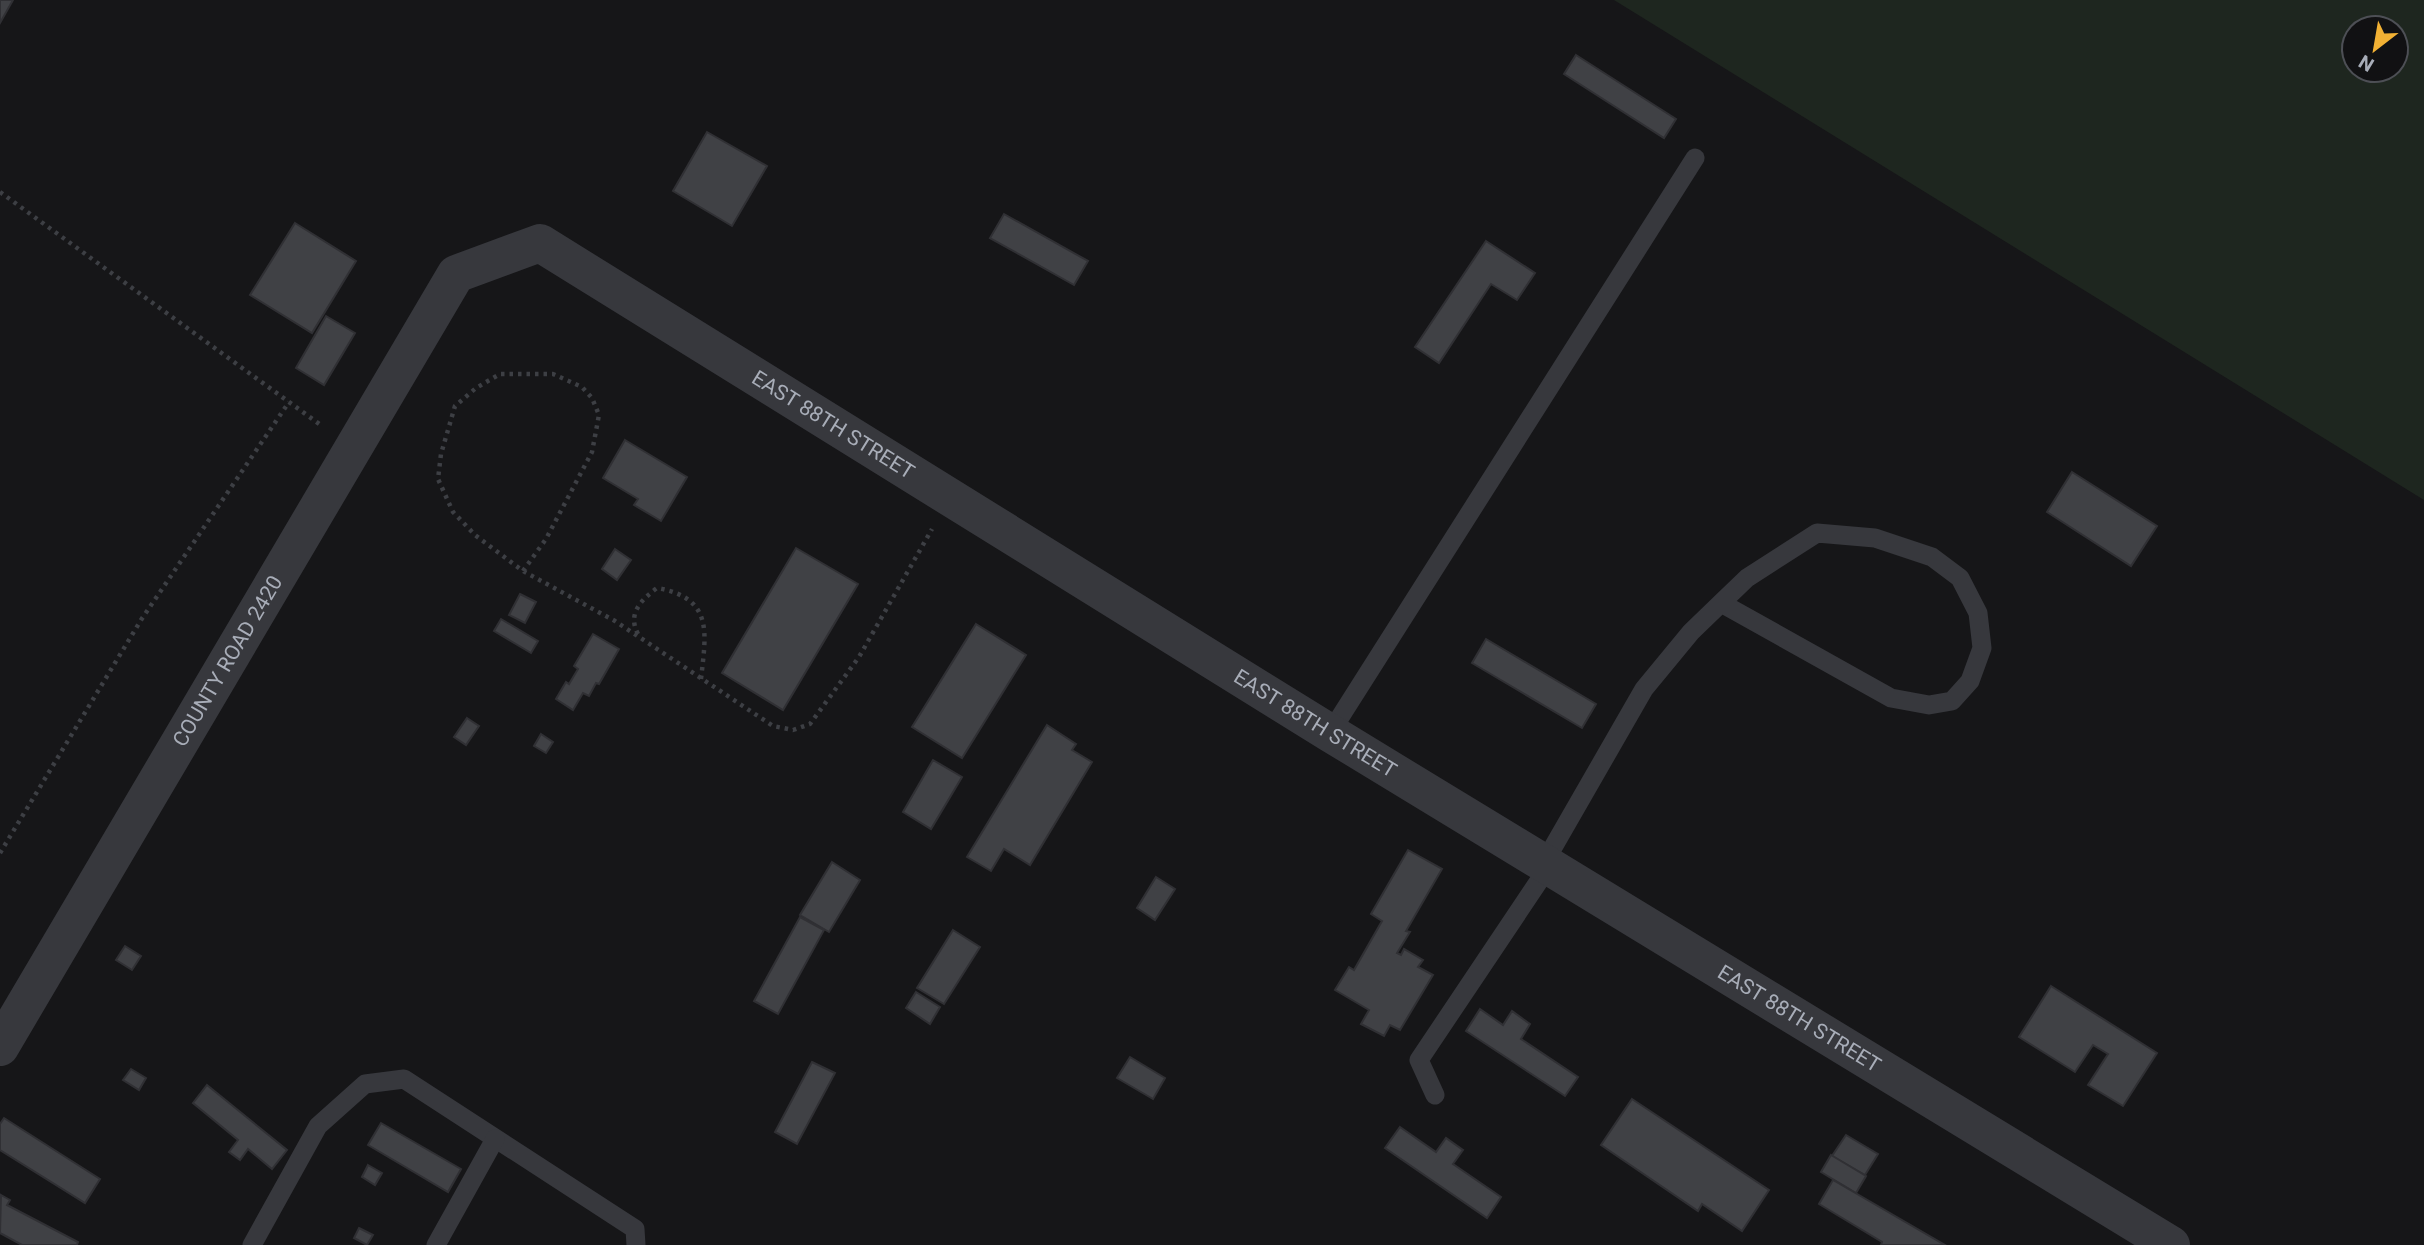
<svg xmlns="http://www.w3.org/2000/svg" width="2424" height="1245" font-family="Roboto,sans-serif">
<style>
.green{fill:#1e261f;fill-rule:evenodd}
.building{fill:#404145;stroke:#303034;stroke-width:2}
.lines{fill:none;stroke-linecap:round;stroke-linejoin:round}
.path{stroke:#3d3f44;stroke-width:4.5;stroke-dasharray:3.5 5;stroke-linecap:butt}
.service{stroke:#37383d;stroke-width:19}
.minor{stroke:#37383d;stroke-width:38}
.labels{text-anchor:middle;stroke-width:5;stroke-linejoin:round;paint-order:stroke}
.street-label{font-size:21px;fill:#a8adb8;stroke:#111113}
</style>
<rect width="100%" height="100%" fill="#161618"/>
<path class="green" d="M1614,0H2424V500ZM2354,28H2396V70H2354Z"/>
<g class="building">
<polygon points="0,0 13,0 0,23"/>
<polygon points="1576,55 1676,119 1664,138 1564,74"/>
<polygon points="707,132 767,166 732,226 673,191"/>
<polygon points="1004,214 1088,261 1074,285 990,238"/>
<polygon points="295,223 356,261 312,333 250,295"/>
<polygon points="1486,241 1535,273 1517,300 1491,284 1439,363 1415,347"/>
<polygon points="326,316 355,333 324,385 296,368"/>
<polygon points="625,440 687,477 661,521 634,505 638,499 603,478"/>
<polygon points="2072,472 2157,526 2131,566 2047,512"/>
<polygon points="796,548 858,584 783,710 722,673"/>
<polygon points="615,549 631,560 617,580 602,569"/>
<polygon points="520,594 536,602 525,623 509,615"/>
<polygon points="501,619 538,641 531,653 494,631"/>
<polygon points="976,624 1026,655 962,758 912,727"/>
<polygon points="593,634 619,649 599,684 596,683 589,696 583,693 573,710 556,699 566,682 569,684 578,669 574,666"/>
<polygon points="1486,639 1596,704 1582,728 1472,663"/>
<polygon points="467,718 479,726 466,745 454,737"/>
<polygon points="1047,725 1076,744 1072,750 1092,762 1030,865 1004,849 991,871 967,857"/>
<polygon points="541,734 553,742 546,753 534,746"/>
<polygon points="933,760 962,777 931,829 903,812"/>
<polygon points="1408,850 1442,869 1406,931 1410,932 1397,953 1401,955 1404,949 1423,960 1418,967 1433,975 1400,1030 1390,1025 1384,1036 1361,1024 1369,1010 1335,990 1349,967 1354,970 1382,921 1371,914"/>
<polygon points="832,862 860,880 829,932 800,915"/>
<polygon points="1156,877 1175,889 1155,920 1137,908"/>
<polygon points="800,917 824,930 778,1014 754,1001"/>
<polygon points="953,930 980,947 944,1004 917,988"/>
<polygon points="125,946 141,956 132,970 116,960"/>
<polygon points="2051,986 2157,1053 2123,1106 2088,1085 2108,1054 2093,1045 2075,1072 2019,1037"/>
<polygon points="916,992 940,1007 930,1024 906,1008"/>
<polygon points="1480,1009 1503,1025 1512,1011 1530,1024 1521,1039 1578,1077 1565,1096 1466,1031"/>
<polygon points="1130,1057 1165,1078 1153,1099 1117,1078"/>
<polygon points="812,1062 835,1073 797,1144 775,1132"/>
<polygon points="131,1069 146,1078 139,1090 123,1080"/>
<polygon points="207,1085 287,1150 272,1169 248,1149 240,1160 229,1152 238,1140 193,1103"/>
<polygon points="1632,1099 1769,1190 1742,1231 1702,1204 1698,1211 1601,1145"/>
<polygon points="4,1118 100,1179 85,1203 0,1150 0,1124"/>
<polygon points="381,1123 461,1169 448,1192 368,1145"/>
<polygon points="1400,1127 1436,1152 1446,1138 1463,1150 1453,1164 1501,1197 1487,1218 1385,1148"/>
<polygon points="1846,1135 1878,1154 1865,1175 1832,1156"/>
<polygon points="1831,1155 1866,1176 1856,1193 1821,1172"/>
<polygon points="368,1165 382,1173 375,1185 362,1177"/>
<polygon points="1833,1180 1945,1245 1881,1245 1882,1242 1819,1204"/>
<polygon points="1,1195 10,1200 7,1205 78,1242 77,1245 22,1245 0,1233"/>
<polygon points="359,1228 373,1235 367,1245 354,1238"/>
</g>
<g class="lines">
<g class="path">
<polyline points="0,192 322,426"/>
<polyline points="523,571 546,539 592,452 599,415 592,398 582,387 553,374 500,374 476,388 455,406 441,454 438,479 453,512 475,535 523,571 615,621 773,726 793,730 810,724 859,657 932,529"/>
<path d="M638,634C627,614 641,600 657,588C714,598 706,633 701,679"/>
<polyline points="0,853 141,620 289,402"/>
</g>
<g class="service">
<polyline points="1330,733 1695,158"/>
<polyline points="1544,863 1644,689 1691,632 1721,603 1747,578 1817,533 1875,538 1932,557 1960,578 1978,613 1982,648 1970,681 1952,701 1929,705 1891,698 1721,603"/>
<polyline points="1435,1095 1419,1060 1549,866"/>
<polyline points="252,1245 318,1126 365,1084 404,1079 635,1229 636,1245"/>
<polyline points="436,1245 495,1139"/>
</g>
<path class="minor" id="s1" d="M0,1047L456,274L540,243L1330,733L2171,1245"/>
</g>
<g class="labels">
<g class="street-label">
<text dy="7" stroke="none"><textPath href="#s1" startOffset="1332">EAST 88TH STREET</textPath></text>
<text dy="7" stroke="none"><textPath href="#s1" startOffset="448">COUNTY ROAD 2420</textPath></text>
<text dy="7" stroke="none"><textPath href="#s1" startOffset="1899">EAST 88TH STREET</textPath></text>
<text dy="7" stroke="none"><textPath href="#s1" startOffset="2466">EAST 88TH STREET</textPath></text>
</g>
</g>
<g transform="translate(2375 49) rotate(211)"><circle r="33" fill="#111113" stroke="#4d4f55" stroke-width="2"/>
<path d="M0-5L12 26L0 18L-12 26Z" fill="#f2b134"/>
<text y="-10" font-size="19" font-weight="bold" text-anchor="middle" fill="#a8adb8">N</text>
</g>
</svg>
